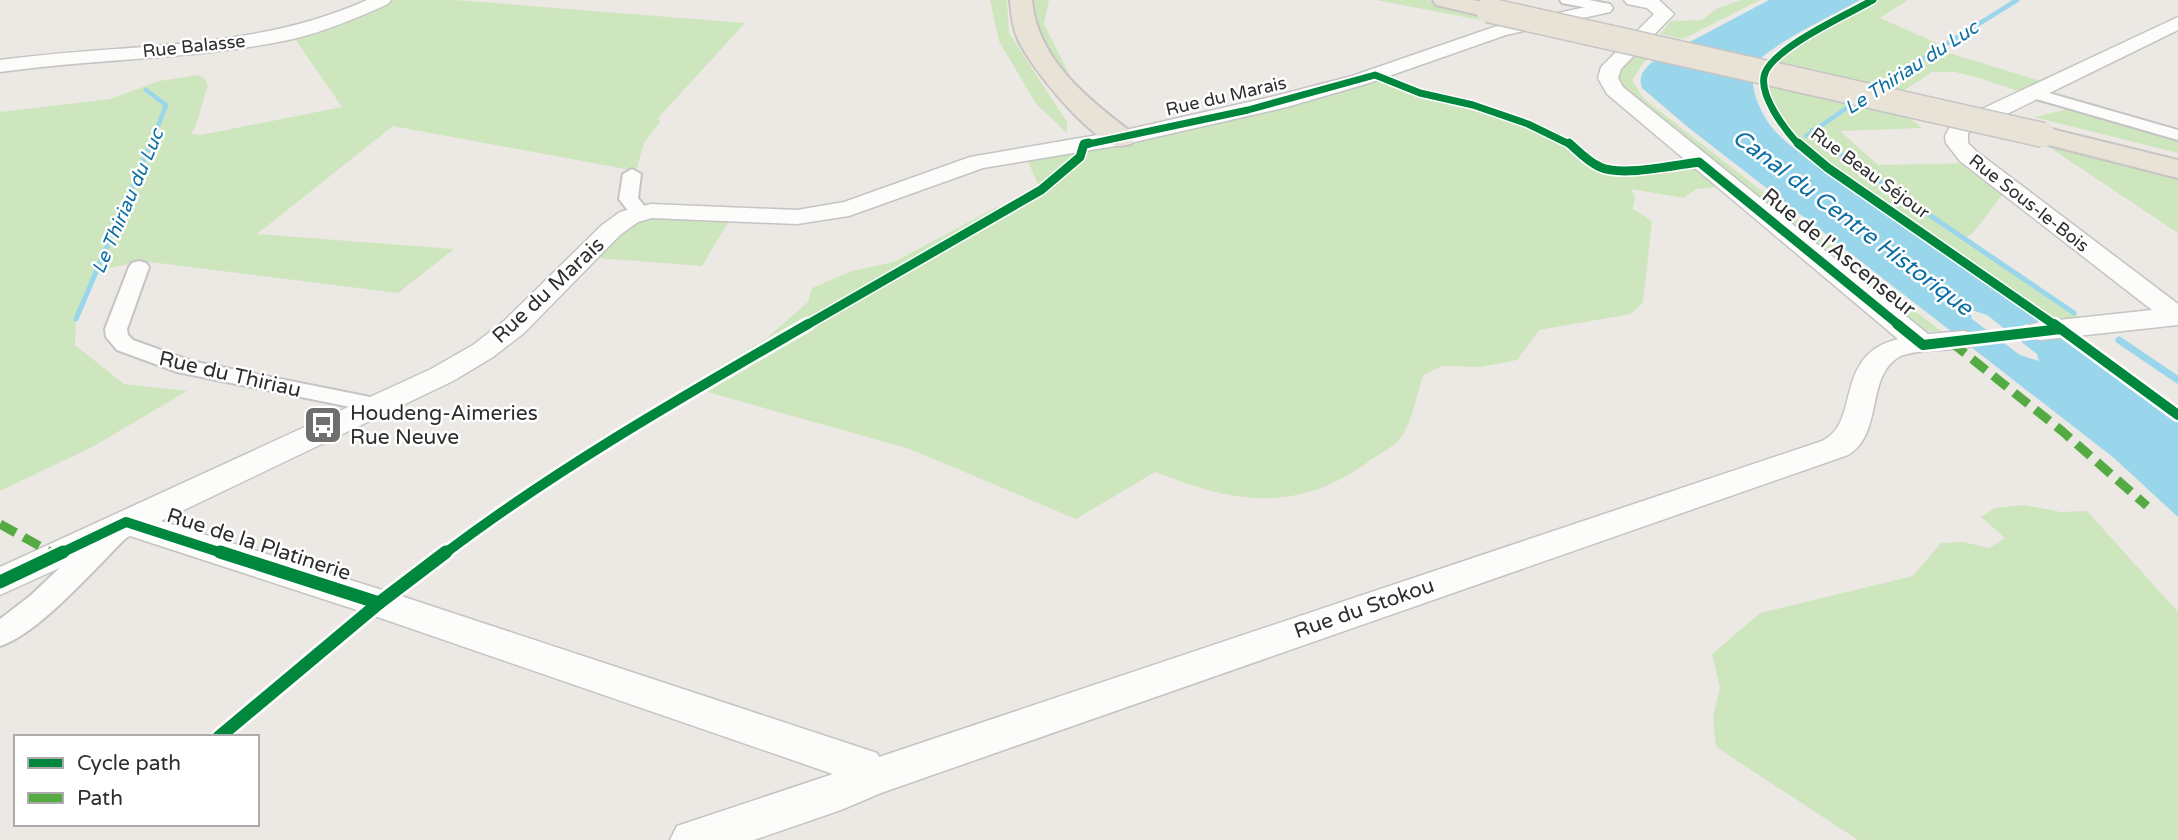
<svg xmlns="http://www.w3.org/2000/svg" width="2178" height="840" font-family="'Varela Round',sans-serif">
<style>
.green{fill:#cee6be}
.water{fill:#99d6ec}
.pier{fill:#ece8e4}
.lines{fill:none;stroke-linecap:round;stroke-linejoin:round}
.stream-far2{stroke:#99d6ec;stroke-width:4.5}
.stream-far1{stroke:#99d6ec;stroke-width:5}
.stream{stroke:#99d6ec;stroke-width:7}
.minor-casing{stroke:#c5c4c5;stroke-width:4}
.tertiary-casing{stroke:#c5c4c5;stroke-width:3}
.trunk-casing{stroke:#c6c5c4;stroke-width:4}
.minor{fill:#fcfcfb;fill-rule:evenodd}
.tertiary{fill:#fcfcfb;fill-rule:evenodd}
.trunk{fill:#e9e2d6;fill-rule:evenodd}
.trunk-bridge-casing{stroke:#c6c5c4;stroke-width:27;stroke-linecap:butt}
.trunk-bridge{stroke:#e9e2d6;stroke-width:24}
.quiet-far1{stroke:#54ab44;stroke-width:9;stroke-dasharray:18 9;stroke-linecap:butt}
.quiet{stroke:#54ab44;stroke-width:11;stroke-dasharray:23 11;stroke-linecap:butt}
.cycleway-far3-casing{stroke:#fff;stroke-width:10}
.cycleway-far2-casing{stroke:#fff;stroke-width:12}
.cycleway-far1-casing{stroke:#fff;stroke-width:15}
.cycleway-casing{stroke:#fff;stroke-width:18}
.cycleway-far3{stroke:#00873e;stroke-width:7}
.cycleway-far2{stroke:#00873e;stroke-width:9}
.cycleway-far1{stroke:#00873e;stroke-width:10}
.cycleway{stroke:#00873e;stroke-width:13}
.labels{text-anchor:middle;stroke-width:5;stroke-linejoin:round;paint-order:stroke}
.far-street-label{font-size:18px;fill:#2e2e2e;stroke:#fff}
.far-water-label{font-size:19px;font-style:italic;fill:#0d6fa3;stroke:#fff}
.street-label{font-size:21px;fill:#2e2e2e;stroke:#fff}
.poi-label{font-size:21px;fill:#2e2e2e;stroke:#fff;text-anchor:start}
.water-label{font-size:23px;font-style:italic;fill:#0d6fa3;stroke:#fff}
</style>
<rect width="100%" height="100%" fill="#ece8e4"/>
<g class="green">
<path d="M382,0H455L745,23L658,118L660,122L644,143L636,171L393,126L257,234L454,249L398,293L142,261L97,271L76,319L75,345L124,384L187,391L94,446L0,491V112L110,99L159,81L198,75L204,78L208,86C201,102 200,121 191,134L201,135L342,107L293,36Z"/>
<polygon points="990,0 1007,0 1009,33 1067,122 1067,133 1036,104 999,41"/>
<polygon points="1027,0 1049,0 1044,24 1078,92 1039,50"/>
<polygon points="1376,0 1426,0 1509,19 1496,23"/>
<polygon points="1741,0 1760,0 1683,39 1660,34 1671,21 1702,20 1716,9"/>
<path d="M1873,0H1908L1880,18L1941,45L1936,49L2054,85L2024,93L1979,78L1955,72H1932L1888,101L1922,128L1840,131L1878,165L1977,163L2008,187L1974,232L1964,239L2074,313L2089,326L2061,329L1828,168C1804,150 1759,112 1764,78C1767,52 1850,13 1873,0Z"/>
<path d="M1626,50L1660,51L1643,63L1632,80L1643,98L1942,332L1914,330L1728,186L1696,189L1684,198L1631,189L1635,197L1633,209L1652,221L1643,302L1631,314L1539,330L1517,360L1481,367L1442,366L1423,375C1417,395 1412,423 1399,440C1392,448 1377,455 1368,462C1296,514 1233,503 1155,472L1076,519L910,449L686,386L768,337L808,302L812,288L852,271L894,262L997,207L1006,209L1041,190L1024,154L1375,75C1435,100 1499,109 1558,137C1575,145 1588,166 1607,169C1635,174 1669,165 1697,162L1614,90Z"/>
<polygon points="2073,108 2178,137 2178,153 2034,117"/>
<polygon points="2040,141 2178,176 2178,233"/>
<polygon points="733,214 702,266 584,257 629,217"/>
<polygon points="2024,505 2061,512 2087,511 2178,612 2178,840 1858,840 1716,747 1713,717 1720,687 1712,654 1760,613 1913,576 1941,543 1963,542 1989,548 2005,538 1981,517 1995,508"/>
</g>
<path class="water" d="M1769,0H1860C1839,12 1770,45 1758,62C1744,80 1761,116 1775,131C1785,142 1797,150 1808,160L2040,322L2023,325L2040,339L2061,337L2178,420V517L2114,458L1971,347L1983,345L1964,331L1952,332L1689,128L1642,88C1638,76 1643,71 1652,62Z"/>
<polygon class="pier" points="1969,309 1987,315 2037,354 2039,361 2020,355 1972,319"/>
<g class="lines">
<g class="stream-far2">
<polyline points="146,90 166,105 151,145"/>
<polyline points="1873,90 2017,0"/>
<polyline points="1812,130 1829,145"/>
<polyline points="1806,136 1857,101"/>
</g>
<g class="stream-far1">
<polyline points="1827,143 1844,157 2074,313"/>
<polyline points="76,319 151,143"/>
</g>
<polyline class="stream" points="2119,340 2178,380"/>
<defs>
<g id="minor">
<polygon points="1560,0 1589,0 1609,4 1611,7 1604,11 1562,3"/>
<polygon points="2035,89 2178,130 2178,140 2029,97 2027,94"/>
<polygon points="632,169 641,174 638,198 650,213 640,219 633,217 619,199 623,174"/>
<polygon points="139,261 146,263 149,267 127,329 128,335 133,340 191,361 380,399 389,401 392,406 389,411 380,413 177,372 117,350 106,337 105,329 129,267 132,263"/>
<path d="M118,519L128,522L132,529L128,536C97,566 39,634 0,646V619L30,596L108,522Z"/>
</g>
<g id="tertiary">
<path d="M367,0H391L388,4C357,18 326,31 293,39C197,60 97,58 0,72V60C123,43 252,52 367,0Z"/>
<path d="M1624,0H1659L1674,14L1621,69L1618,78L1623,87L1928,334L1964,331L1974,334L1978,340L1974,346C1955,351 1913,349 1899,357C1865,377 1884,434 1848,455L881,793L841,810L754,840H670L677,826L833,774L366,613L130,536L0,595V567L431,369L473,345L504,321L602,225L620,212L651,204L797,210L844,202L970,157L1121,131L1275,96L1352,76L1494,27L1604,3L1610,4L1613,8L1610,12L1506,35L1366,84L1287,107L1121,145L983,168L849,216L797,224L652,218L638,222L620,235L524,333L493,357L453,381L161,521L392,593L862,748L877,753L879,757L1822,441C1862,422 1832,355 1898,339L1607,94L1598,78L1601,67L1654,14L1647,8L1627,4Z"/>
<polygon points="2178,17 2178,30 1968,133 1968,143 1976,151 2178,304 2178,325 2040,340 2030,337 2026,331 2030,325 2040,322 2152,310 1960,161 1946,143 1945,136 1952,123"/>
</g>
<g id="trunk">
<path d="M1010,0H1032C1037,59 1087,98 1131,132L1135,138L1131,144C1125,145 1121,147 1115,145C1087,136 1028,65 1017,37C1012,25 1011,13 1010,0Z"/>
<polygon points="1433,0 1473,0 1496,5 1499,10 1496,15 1488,17 1436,5"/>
<polygon points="2043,127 2178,160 2178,178 2033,141 2029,135 2033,129"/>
</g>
</defs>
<use href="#minor" class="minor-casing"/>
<use href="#tertiary" class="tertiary-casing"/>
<use href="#trunk" class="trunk-casing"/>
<use href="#minor" class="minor"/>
<use href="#tertiary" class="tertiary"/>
<use href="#trunk" class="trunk"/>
<defs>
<polyline id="trunk-bridge" points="1488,10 2043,135"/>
</defs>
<use href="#trunk-bridge" class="trunk-bridge-casing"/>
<use href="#trunk-bridge" class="trunk-bridge"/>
<g class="quiet-far1">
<polyline points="1951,342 2062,431 2147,506"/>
<polyline points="0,524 54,554"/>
</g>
<polyline class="quiet" points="51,552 58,556"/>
<defs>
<g id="cycleway-far3">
<polyline points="1084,145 1248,110 1375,75 1420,93 1473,105 1528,124 1571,145"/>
<path d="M1799,145C1786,131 1757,94 1765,73C1775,47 1848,14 1873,0"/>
</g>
<g id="cycleway-far2">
<path d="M1569,143C1578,151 1588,162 1600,167C1621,177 1675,165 1699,162L1900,326"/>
<polyline points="1798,143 1828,168 2056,326"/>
<polyline points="805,326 1041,190 1080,157 1084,144 1089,143"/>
</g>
<g id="cycleway-far1">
<polyline points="1897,324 1923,345 2061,329"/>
<polyline points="2054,324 2178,415"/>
<polyline points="59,554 126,522 225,554"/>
<path d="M444,554C559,467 684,396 808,324"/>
</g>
<g id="cycleway">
<polyline points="220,552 379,603"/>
<polyline points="0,582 63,552"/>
<polyline points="219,737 379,603 446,552"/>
</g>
</defs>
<use href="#cycleway-far3" class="cycleway-far3-casing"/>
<use href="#cycleway-far2" class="cycleway-far2-casing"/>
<use href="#cycleway-far1" class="cycleway-far1-casing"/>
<use href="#cycleway" class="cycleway-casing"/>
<use href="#cycleway-far3" class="cycleway-far3"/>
<use href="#cycleway-far2" class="cycleway-far2"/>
<use href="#cycleway-far1" class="cycleway-far1"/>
<use href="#cycleway" class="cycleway"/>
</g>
<defs>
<symbol id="bus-square" viewBox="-11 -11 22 22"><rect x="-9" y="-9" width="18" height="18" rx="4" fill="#706f6e" stroke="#fff"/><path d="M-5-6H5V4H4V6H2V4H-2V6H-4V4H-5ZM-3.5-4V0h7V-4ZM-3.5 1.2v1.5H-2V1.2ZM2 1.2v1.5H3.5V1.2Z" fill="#fff"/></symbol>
</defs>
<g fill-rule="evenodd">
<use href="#bus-square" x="301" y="403" width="44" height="44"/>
</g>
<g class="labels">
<g class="far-street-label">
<text transform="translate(194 46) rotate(-6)" y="6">Rue Balasse</text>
<text transform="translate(1226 96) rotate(-13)" y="6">Rue du Marais</text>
<text transform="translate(1870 173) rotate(36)" y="6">Rue Beau Séjour</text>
<text transform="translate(2029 203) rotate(38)" y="6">Rue Sous-le-Bois</text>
</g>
<g class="far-water-label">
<text transform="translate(1911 67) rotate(-33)" y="7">Le Thiriau du Luc</text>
<text transform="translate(127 201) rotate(-67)" y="7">Le Thiriau du Luc</text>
</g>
<g class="street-label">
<text transform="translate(1839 252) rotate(39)" y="7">Rue de l'Ascenseur</text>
<text transform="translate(548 290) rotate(-43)" y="7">Rue du Marais</text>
<text transform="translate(230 374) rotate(13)" y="7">Rue du Thiriau</text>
<text transform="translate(259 544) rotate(18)" y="7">Rue de la Platinerie</text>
<text transform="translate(1364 608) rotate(-19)" y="7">Rue du Stokou</text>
</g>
<g class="poi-label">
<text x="350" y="420">Houdeng-Aimeries<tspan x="350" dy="24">Rue Neuve</tspan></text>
</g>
<g class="water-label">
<text transform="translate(1853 222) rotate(37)" y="8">Canal du Centre Historique</text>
</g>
</g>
<rect x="14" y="735" width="245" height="91" fill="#ffffff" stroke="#ababab" stroke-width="2"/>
<rect x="28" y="758" width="35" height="10" fill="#00873e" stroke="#ababab" stroke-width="2"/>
<text x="77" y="770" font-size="21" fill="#2e2e2e">Cycle path</text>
<rect x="28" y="793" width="35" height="10" fill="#54ab44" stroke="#ababab" stroke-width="2"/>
<text x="77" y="805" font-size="21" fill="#2e2e2e">Path</text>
</svg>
